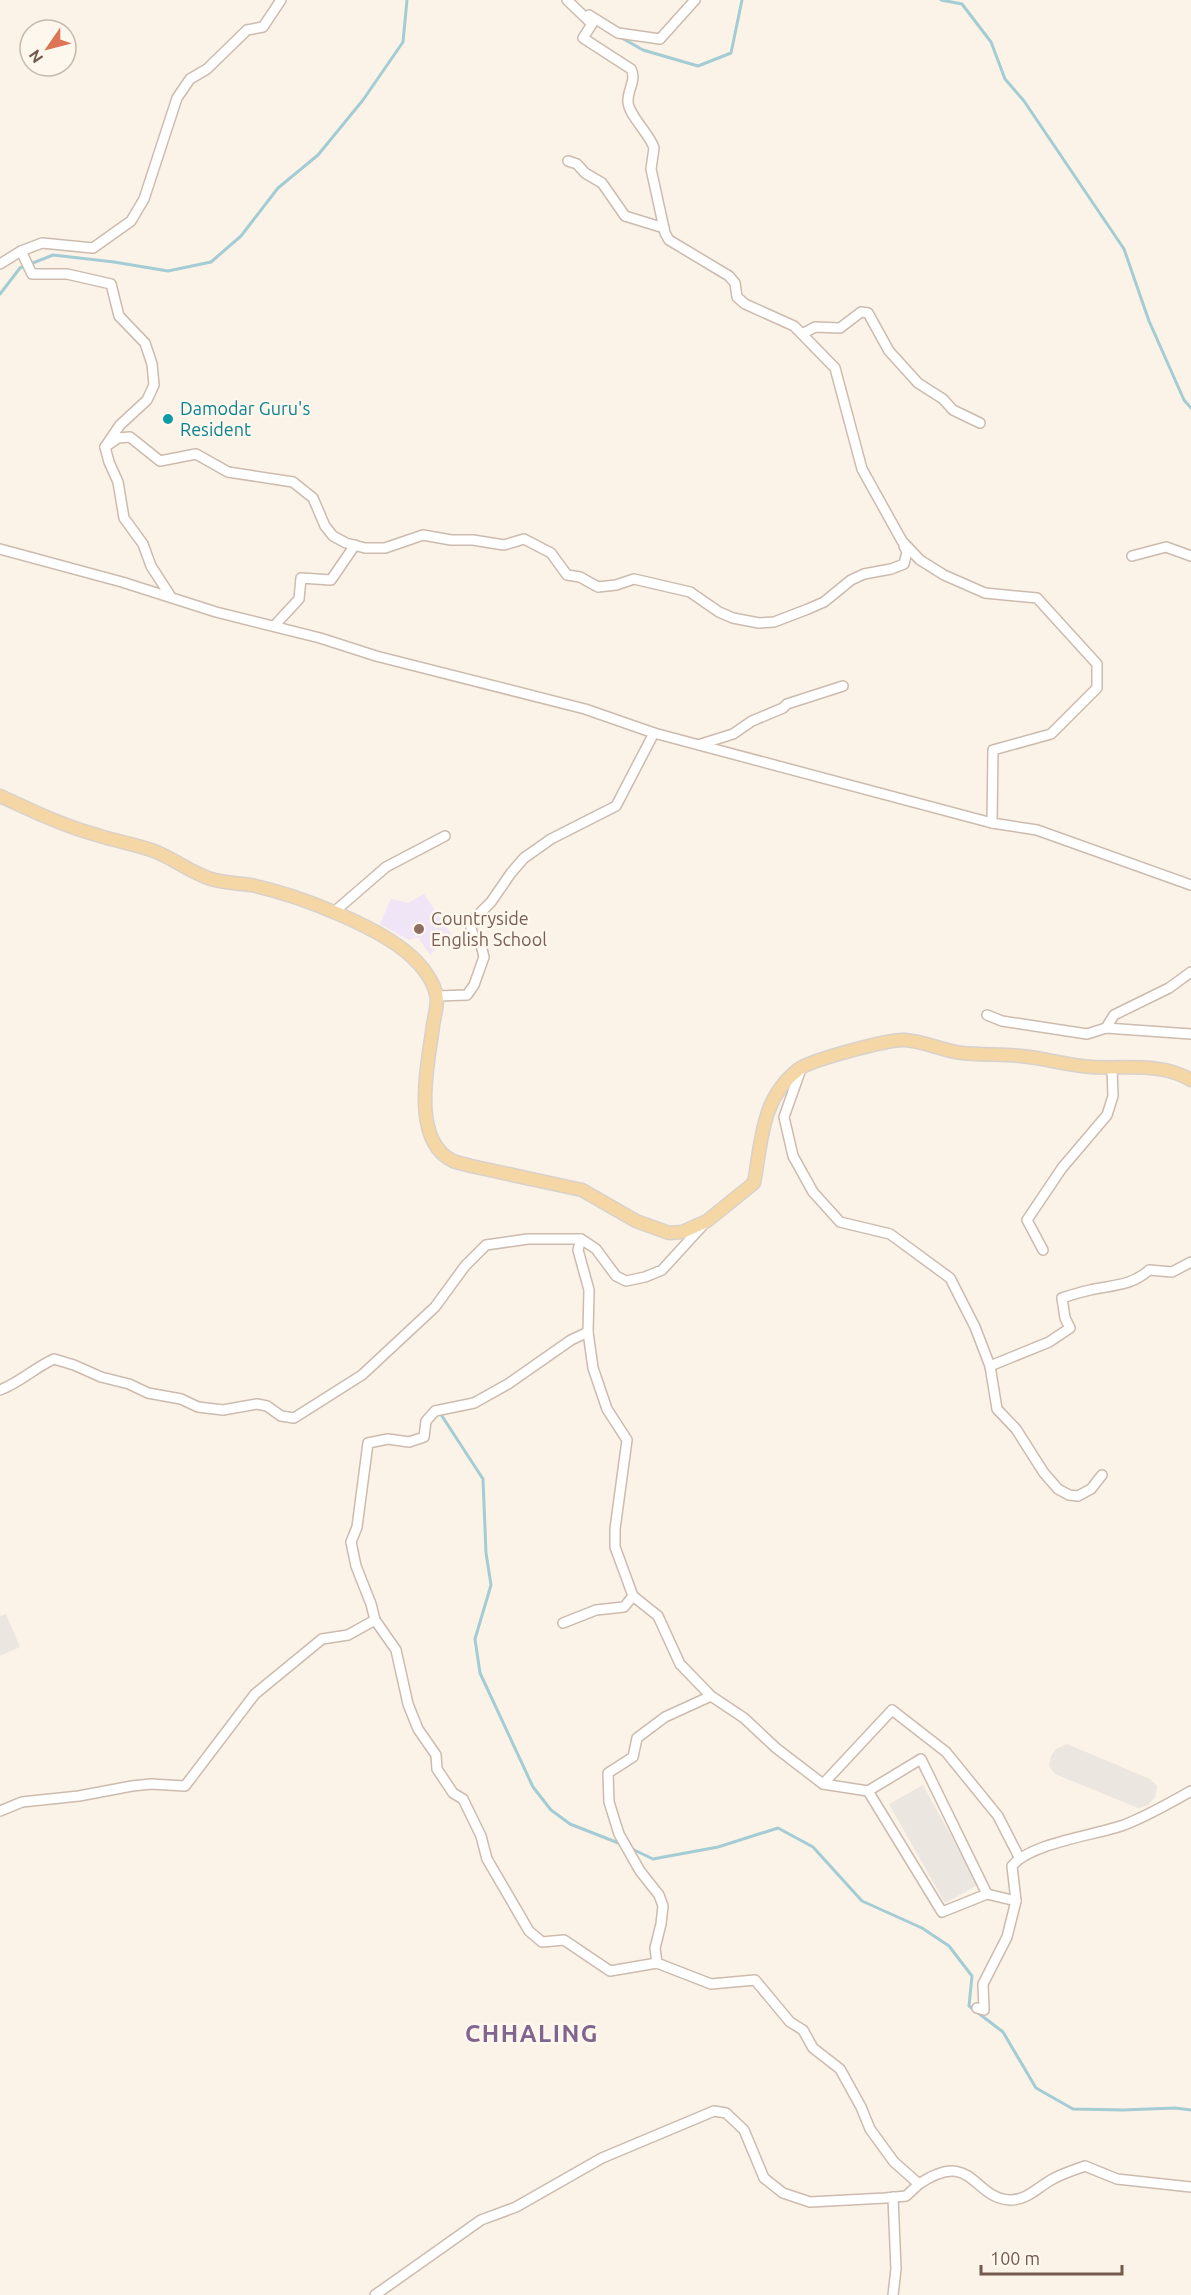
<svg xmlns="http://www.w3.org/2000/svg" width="1191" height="2295" font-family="Ubuntu,sans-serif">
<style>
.industrial{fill:#ebe6e0}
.education{fill:#f0e4f7}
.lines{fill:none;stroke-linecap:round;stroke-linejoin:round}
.stream{stroke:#a4ccd4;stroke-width:3}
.minor-casing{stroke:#ccbbae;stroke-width:12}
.major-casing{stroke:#d8d1cd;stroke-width:15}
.minor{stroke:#fff;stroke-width:9}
.major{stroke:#f4d7a4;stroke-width:12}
.culture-dot{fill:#0f9aa8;stroke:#fef7ed;stroke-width:2}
.education-dot{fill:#8d6e63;stroke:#fef7ed;stroke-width:2}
.labels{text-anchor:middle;stroke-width:5;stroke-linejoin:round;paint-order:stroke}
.culture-label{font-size:18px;fill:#0d838f;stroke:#fef7ed;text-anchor:start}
.education-label{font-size:18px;fill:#785e54;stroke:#fef7ed;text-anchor:start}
.district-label{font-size:24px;font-weight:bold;letter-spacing:1.5px;fill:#81658f;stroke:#fef7ed}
</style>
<rect width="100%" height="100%" fill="#fbf3e7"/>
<g class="industrial">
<polygon points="6,1614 20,1647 0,1656 0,1616"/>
<polygon points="1067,1744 1150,1779 1157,1786 1155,1797 1148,1805 1138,1808 1055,1774 1049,1766 1051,1756 1056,1749"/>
<polygon points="923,1785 978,1885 945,1903 889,1804"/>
</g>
<polygon class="education" points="424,894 451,934 430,955 418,937 409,940 380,924 391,899 408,903"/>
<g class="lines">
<g class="stream">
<polyline points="941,0 962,4 991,42 1005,79 1024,101 1124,249 1149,321 1184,400 1191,408"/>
<polyline points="620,37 643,50 698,66 731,53 742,0"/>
<polyline points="0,294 20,268 53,255 114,262 168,271 211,262 241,236 278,188 318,155 363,100 403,42 407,0"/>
<polyline points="440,1413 483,1479 486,1553 491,1585 475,1639 480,1673 533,1787 551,1810 570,1824 621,1844"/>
<polyline points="630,1848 653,1859 718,1847 778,1828 813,1847 862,1901 922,1928 949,1946 972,1976 969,2006 1003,2032 1036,2088 1073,2109 1123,2110 1175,2108 1191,2110"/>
</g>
<defs>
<g id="minor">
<path d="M567,0L592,24L583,38L631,69C637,80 627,90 628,102C629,116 650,134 654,148L651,169L665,233L669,240L729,276L735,283L737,297L745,304L794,326L835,368L862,469L902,541L920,560L944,575L985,593L1037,598L1097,664V688L1051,734L993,750L992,823"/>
<polyline points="589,15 618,33 660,39 695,0"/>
<polyline points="568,161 577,164 585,173 602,183 625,216 664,228"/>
<polyline points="21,251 32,274 67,274 111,284 119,316 145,343 152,364 154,385 147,400 120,425 105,447 109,462 118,482 124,518 143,544 151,566 171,597"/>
<polyline points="0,264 21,251 42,243 93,248 131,221 144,199 177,98 190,79 207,69 247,30 263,27 281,0"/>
<polyline points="802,334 815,327 840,328 861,312 868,313 889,351 918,383 943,399 953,410 980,423"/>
<polyline points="105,447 118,438 130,437 160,461 196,454 228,472 293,482 313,498 325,526 333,536 346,543 365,548 385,548 423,535 451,540 473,540 504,545 524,539 551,553 567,575 580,577 598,587 616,585 634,579 690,592 719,612 733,618 759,623 774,622 808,609 824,602 851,580 864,574 891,569 904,564 907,552 904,546"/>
<polyline points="0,549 122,582 216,612 320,638 376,656 585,709 654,733 992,823 1037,830 1191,885"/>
<polyline points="1132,556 1166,547 1191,556"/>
<polyline points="274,626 299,599 301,578 331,580 355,545"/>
<polyline points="701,744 733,734 752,721 783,708 787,704 843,686"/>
<polyline points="334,912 386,867 445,836"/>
<polyline points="437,996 467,995 474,985 484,957 481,945 474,938 471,928 473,920 491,902 511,873 524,858 551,839 616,806 654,733"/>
<polyline points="987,1015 1002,1021 1087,1034 1106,1028 1191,1034"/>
<polyline points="1106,1028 1114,1015 1169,988 1191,972"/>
<polyline points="801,1069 784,1117 793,1156 813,1192 840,1222 890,1234 950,1278 975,1327 990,1366 997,1409 1016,1429 1044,1473 1058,1489 1069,1495 1078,1496 1091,1489 1102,1475"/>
<polyline points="581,1239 578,1250 589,1290 588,1332 593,1368 607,1409 627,1440 615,1529 615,1547 633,1596 658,1616 680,1664 711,1696 744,1718 776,1748 823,1784 868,1791 921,1759 987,1894 942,1912 868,1791"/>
<polyline points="1043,1250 1027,1220 1062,1168 1107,1115 1113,1096 1112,1068"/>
<path d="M990,1366L1049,1342L1070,1328L1065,1318L1062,1298C1071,1295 1081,1292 1090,1290C1112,1285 1132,1286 1149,1270L1172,1272L1191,1262"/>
<path d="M0,1390C21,1382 34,1368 54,1359L74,1365L101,1377L129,1384L148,1393L181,1399L198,1407L223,1410L257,1404L267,1406L281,1416L294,1418L362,1375L435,1307L465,1266L486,1245L528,1239H581L596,1249L616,1276L626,1281L645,1277L662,1270L706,1222"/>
<path d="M375,1620L396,1650L408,1704L418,1729L436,1755L437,1769L453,1793L463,1799L481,1836L487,1859L529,1931L542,1942L564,1940L610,1971L657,1963L711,1984L755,1980L790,2022L803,2030L813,2048L840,2069L861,2107L870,2129L894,2162L919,2184C973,2148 972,2198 1010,2200C1027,2200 1037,2188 1051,2180C1061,2174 1074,2170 1085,2166L1117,2179L1191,2187"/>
<polyline points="563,1623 596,1610 624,1607 633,1596"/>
<polyline points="823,1784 892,1710 946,1752 998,1816 1019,1857"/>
<polyline points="0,1811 22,1802 79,1796 132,1786 151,1784 185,1786 255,1694 322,1639 348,1635 375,1620 371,1604 356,1566 351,1542 357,1527 368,1443 388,1439 409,1442 424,1437 426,1421 435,1411 474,1403 508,1384 571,1340 588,1332"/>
<path d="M987,1894L1016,1901L1012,1866C1030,1843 1096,1835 1124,1825C1147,1816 1170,1803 1191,1791"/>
<polyline points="657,1963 655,1948 661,1924 663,1906 659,1895 640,1871 619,1834 609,1802 608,1773 633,1757 637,1738 665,1717 711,1696"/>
<polyline points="977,2008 984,2010 983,1984 1007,1937 1016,1901"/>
<polyline points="375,2295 481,2220 516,2207 602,2158 714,2111 726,2113 744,2130 764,2178 783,2193 810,2202 885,2198 906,2196 919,2184"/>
<polyline points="893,2295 896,2269 893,2197"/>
</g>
<path id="major" d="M0,796C31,810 63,826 97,835C115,841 135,844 154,851C173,858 191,873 211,879C224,883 238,883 251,885C297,895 387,928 418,963C426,971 434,984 436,994C439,1003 434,1017 433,1026C428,1064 410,1140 453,1161C458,1163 465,1164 471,1166L582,1190L636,1221L669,1233L682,1232L707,1221L754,1183C762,1140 761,1098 799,1069C811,1060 889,1039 904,1040C924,1041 943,1051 962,1053C982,1055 1002,1054 1021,1056C1045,1058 1069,1066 1093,1067C1126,1069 1161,1062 1191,1080"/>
</defs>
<use href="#minor" class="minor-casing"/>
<use href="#major" class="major-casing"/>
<use href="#minor" class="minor"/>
<use href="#major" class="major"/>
</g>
<circle class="culture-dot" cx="168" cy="419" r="6"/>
<circle class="education-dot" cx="419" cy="929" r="6"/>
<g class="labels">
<g class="culture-label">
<text x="180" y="415">Damodar Guru's<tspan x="180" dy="21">Resident</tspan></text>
</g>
<g class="education-label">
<text x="431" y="925">Countryside<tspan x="431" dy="21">English School</tspan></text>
</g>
<g class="district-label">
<text x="532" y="2042">CHHALING</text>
</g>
</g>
<g transform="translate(48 48) rotate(235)"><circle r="28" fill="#fef7ed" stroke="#c6b9ad" stroke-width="1.5"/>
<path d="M0-4.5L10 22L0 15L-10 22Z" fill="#dc7455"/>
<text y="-9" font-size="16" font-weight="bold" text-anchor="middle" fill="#735b4d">N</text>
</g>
<path d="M981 2265v9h141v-9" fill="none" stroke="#735b4d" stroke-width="3"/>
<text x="990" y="2265" font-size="18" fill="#735b4d" stroke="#fef7ed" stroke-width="4.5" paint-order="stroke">100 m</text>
</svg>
